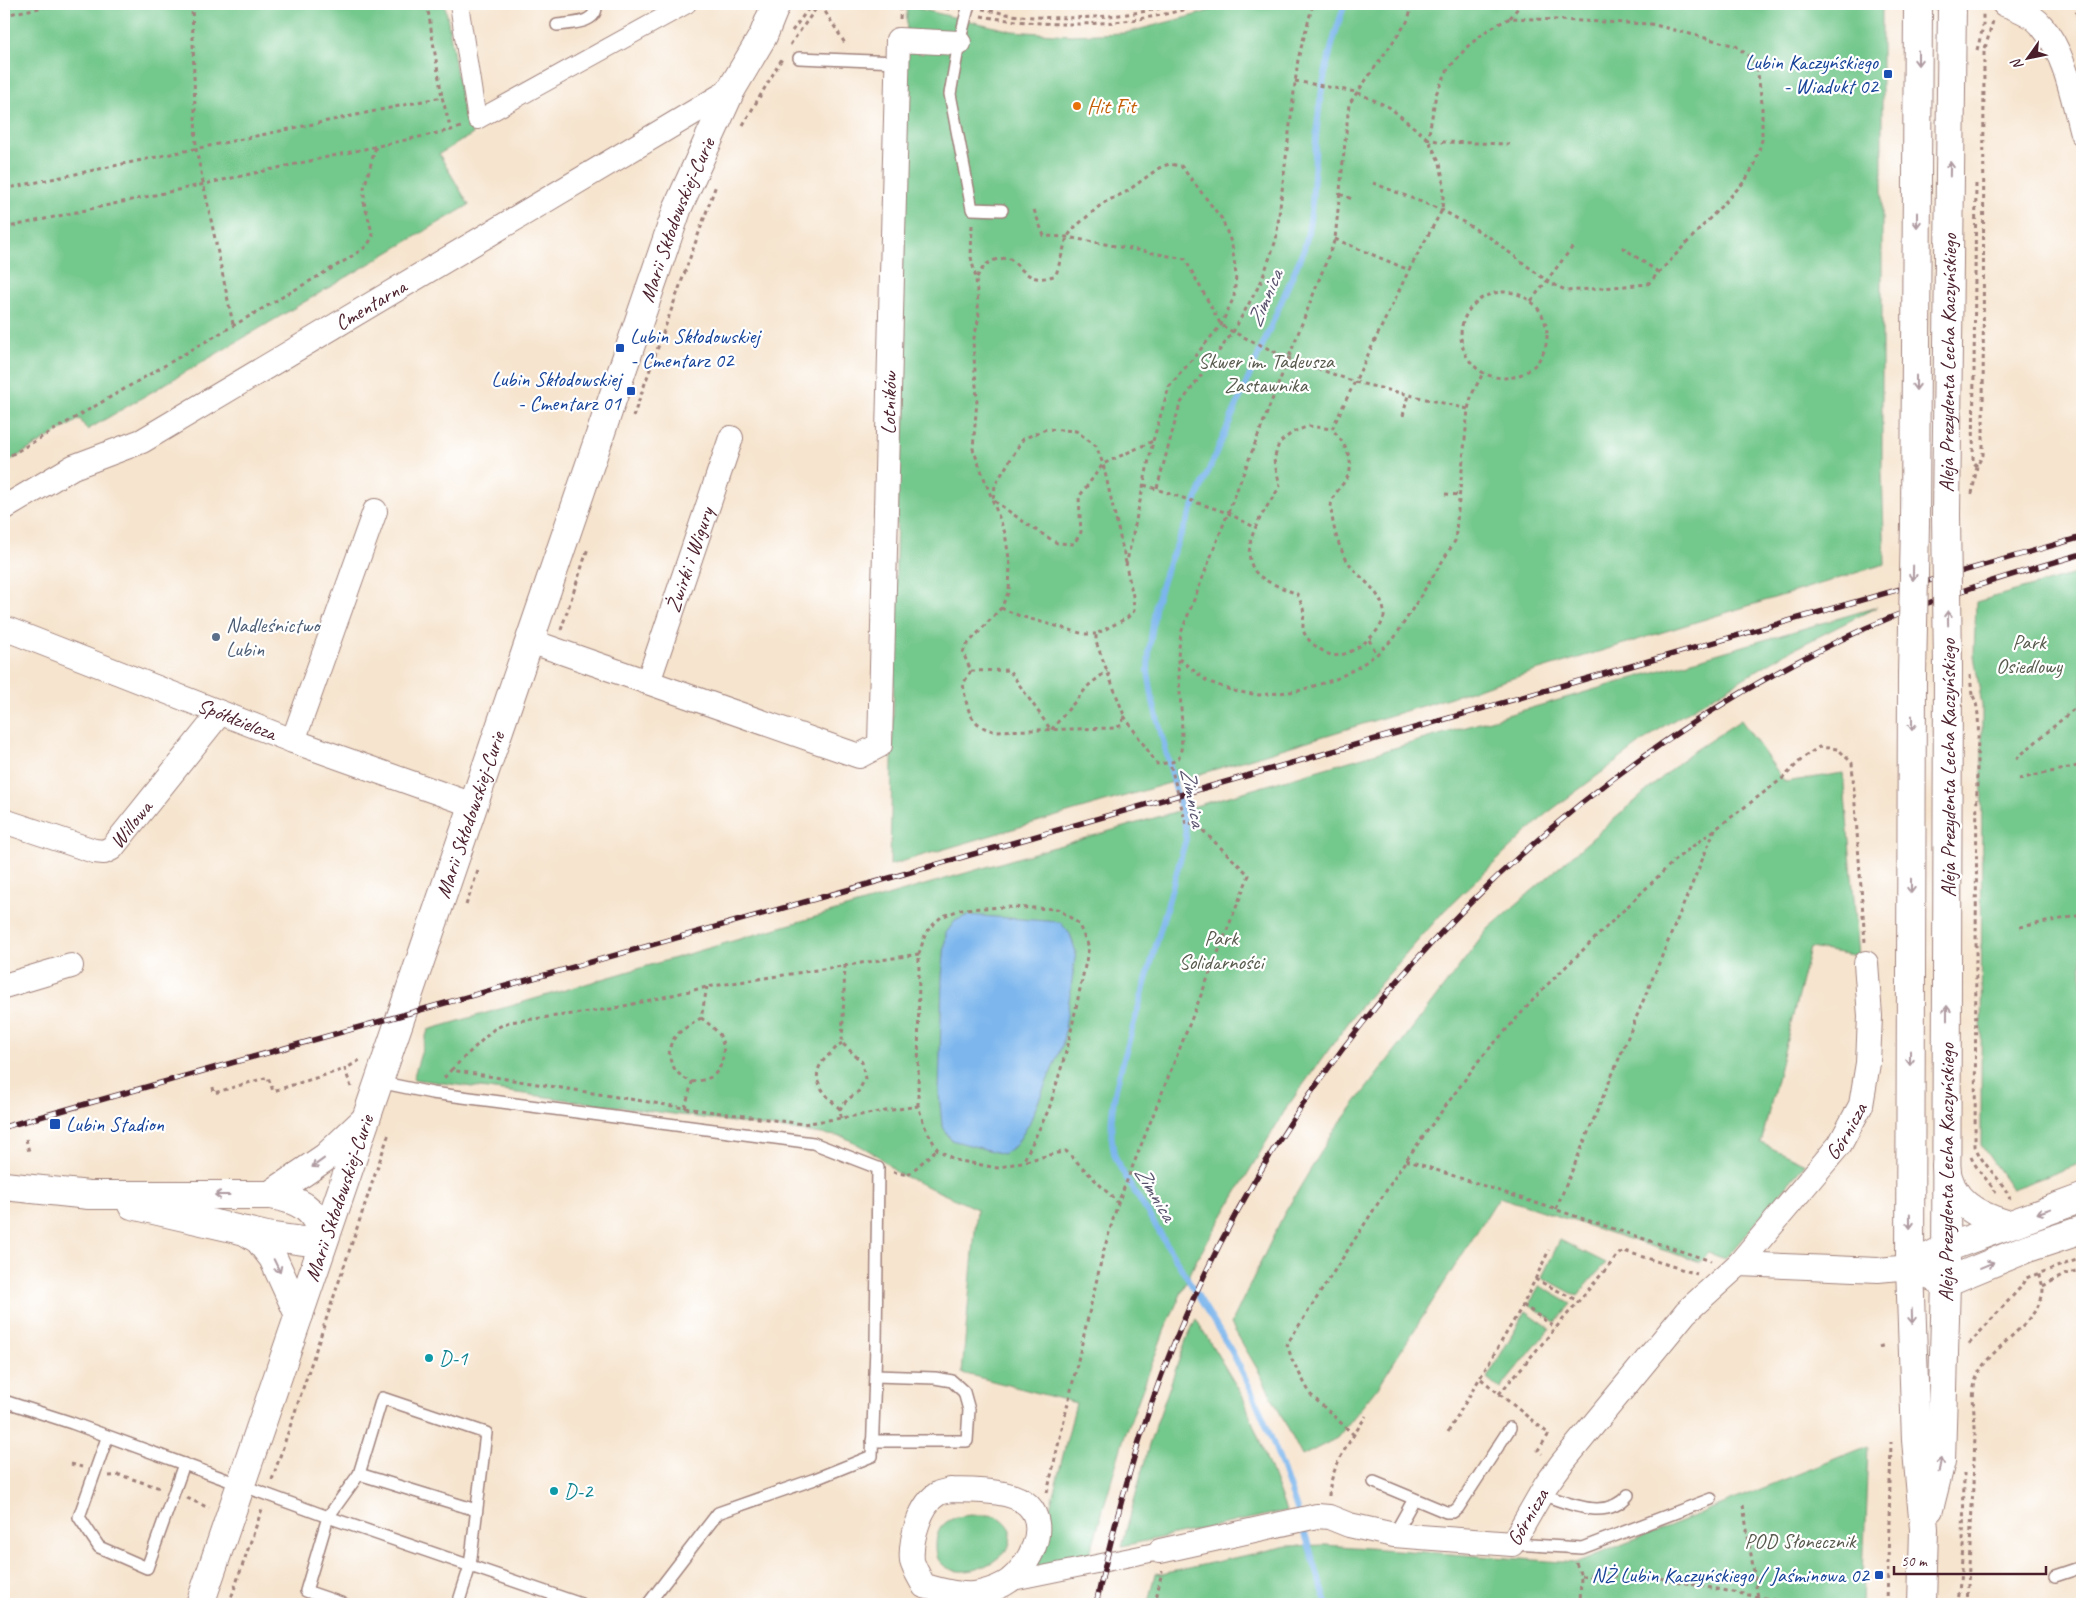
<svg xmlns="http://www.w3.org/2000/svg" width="2086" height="1608" font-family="Caveat,sans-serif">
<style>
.green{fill:#73c88c;stroke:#5e745c}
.water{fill:#7bb6ed;stroke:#626a8c}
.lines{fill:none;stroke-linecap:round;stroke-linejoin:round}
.stream{stroke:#7bb6ed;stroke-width:6}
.service-casing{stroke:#a0827c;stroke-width:14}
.pedestrian-casing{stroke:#a0827c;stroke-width:20}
.minor-casing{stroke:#a0827c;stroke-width:26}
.tertiary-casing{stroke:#a0827c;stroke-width:30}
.secondary-casing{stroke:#a0827c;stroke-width:30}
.path{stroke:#a0827c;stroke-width:3;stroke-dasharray:4 4;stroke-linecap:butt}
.service{stroke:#fff;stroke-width:11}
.pedestrian{stroke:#fff;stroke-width:18}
.minor{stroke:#fff;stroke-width:24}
.tertiary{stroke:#fff;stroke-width:28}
.secondary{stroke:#fff;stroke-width:28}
.rail-casing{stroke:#4a1f2b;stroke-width:5.5}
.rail{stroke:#fff;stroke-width:4;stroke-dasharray:11;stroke-linecap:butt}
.secondary-bridge-casing{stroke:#a0827c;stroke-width:30;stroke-linecap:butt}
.path-bridge{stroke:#a0827c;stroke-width:3;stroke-dasharray:4 4;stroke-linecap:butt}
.secondary-bridge{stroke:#fff;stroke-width:28}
.oneway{stroke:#ae9aa0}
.transit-dot{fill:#1a4fb4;stroke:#fff;stroke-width:2}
.food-dot{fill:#e8710a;stroke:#fff;stroke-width:2}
.service-dot{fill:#5c6f8a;stroke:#fff;stroke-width:2}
.culture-dot{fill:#0f9aa8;stroke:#fff;stroke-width:2}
.labels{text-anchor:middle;stroke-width:4.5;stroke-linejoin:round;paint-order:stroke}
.transit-label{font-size:21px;fill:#164399;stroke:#fff;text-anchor:end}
.food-label{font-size:21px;fill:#c56008;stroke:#fff;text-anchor:start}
.street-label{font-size:21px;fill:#4a1f2b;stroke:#fff}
.park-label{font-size:21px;fill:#585a4d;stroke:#fff}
.service-label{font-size:21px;fill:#4e5e75;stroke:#fff;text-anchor:start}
.culture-label{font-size:21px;fill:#0d838f;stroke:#fff;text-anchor:start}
.water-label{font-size:22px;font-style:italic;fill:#5b546f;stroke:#fff}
</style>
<rect width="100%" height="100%" fill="#fff"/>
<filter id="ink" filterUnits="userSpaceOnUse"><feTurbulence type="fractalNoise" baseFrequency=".02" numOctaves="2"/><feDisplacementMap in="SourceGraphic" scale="10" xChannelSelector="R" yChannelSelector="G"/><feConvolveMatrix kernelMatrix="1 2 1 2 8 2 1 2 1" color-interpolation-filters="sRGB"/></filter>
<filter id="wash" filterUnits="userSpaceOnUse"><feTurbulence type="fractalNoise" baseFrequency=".0096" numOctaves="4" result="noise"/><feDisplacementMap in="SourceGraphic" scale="20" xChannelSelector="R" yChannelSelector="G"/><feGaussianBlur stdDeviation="1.12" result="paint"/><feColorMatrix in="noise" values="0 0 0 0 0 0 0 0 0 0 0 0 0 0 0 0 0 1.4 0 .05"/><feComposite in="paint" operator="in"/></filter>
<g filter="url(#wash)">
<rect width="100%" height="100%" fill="#f6e4ce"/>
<g class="green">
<polygon points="4,4 445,4 464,116 473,134 439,154 469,205 87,430 80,419 4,464"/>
<polygon points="1230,4 1882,4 1882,472 1885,564 1190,777 890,865 907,6 1012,31 1068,35 1125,33 1199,14"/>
<polygon points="2082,572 2082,1163 2012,1189 1981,1145 1982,706 1974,655 1976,602"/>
<polygon points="1877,607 1786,653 1664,726 1546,814 1444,911 1359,1008 1287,1107 1196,1261 1165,1329 1123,1441 1090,1554 1034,1572 1076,1403 962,1373 977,1209 897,1173 877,1155 844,1137 413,1079 428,1030"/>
<polygon points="1741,720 1785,782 1843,773 1859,956 1810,948 1761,1143 1805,1164 1725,1259 1709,1253 1700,1262 1499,1197 1378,1387 1337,1438 1302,1456 1259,1372 1231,1324 1284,1214 1333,1132 1488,929 1688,755"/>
<polygon points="1560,1240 1606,1263 1577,1296 1542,1277"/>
<polygon points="1540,1286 1571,1304 1555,1322 1529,1304"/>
<polygon points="1526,1311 1550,1328 1500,1389 1487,1378"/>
<polygon points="1196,1319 1243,1397 1286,1511 1122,1546 1149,1445 1186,1340"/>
<polygon points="1868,1446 1862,1604 1148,1604 1155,1573 1162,1574 1287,1546 1326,1545 1576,1563"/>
<path d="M973,1515C992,1515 1001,1513 1011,1530C1011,1536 1011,1544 1007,1549C995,1566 958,1581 941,1563C936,1558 936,1551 936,1545C936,1522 953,1516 973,1515Z"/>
</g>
<polygon class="water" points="968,915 1060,922 1070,934 1076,952 1063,1043 1029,1124 1015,1146 1003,1154 951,1140 942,1125 939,1094 942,977 946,933 955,921"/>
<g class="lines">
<g class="stream">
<path d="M1299,1515C1280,1459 1260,1404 1232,1352L1124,1174C1119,1166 1114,1157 1113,1148C1109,1126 1113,1097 1119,1076L1186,839L1185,825L1153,702L1148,671L1149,651L1156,603L1168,565L1304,249C1315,210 1313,168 1317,127C1321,85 1331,43 1345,4"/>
<polyline points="1302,1524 1327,1604"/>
</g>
</g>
</g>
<g filter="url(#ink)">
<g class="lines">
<defs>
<g id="service">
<polyline points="969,4 959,43 950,94 972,209 1002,210"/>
<path d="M557,25C571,23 598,24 596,4"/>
<polyline points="799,58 897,62"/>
<polyline points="379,1082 432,1093 813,1143 878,1168 876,1346 872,1456 815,1479 718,1513 648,1604"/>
<polyline points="4,1401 72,1423 328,1517 581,1604"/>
<polyline points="107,1438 79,1517 99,1547 147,1568 184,1464"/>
<polyline points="872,1441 967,1441 969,1410 964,1392 952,1381 935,1378 875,1376"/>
<polyline points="359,1474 476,1510"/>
<polyline points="1374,1482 1446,1512 1453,1512 1458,1508 1510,1428"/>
<path d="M1541,1494C1568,1503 1606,1522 1628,1495"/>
<polyline points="1394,1535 1414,1499"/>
<polyline points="1512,1544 1582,1548 1711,1499"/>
<polyline points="2055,1576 2082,1567"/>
<polyline points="344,1604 306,1591 328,1517 359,1474 382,1398 486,1433 470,1566 458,1604"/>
</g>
<g id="pedestrian">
<polyline points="459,4 477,120 687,4"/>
<polyline points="1008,1582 1160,1551"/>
</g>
<g id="minor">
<path d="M2004,4C2016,8 2033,15 2041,25C2065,52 2073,99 2082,133"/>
<path id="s1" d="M4,508L73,467L142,441L731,90"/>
<path id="s2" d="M4,628L293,741L473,805"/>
<path id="s3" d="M530,641L859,756L880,745L898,40L959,43"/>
<path id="s4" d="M648,682L731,438"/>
<polyline points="293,741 375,511"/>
<path id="s5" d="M4,821L94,851L104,852L112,848L220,713"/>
<polyline points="4,986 71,966"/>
<path id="s6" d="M1739,1264L1840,1144L1861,1105L1868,1063L1870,1016L1866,963"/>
<path d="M950,1490C972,1491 1011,1489 1028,1505C1050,1527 1029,1566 1009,1581C1002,1586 988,1591 980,1593C962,1597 942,1590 924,1586C920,1578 914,1569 912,1561C910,1541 920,1503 939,1493C942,1492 947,1491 950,1490Z"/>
<path id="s7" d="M1160,1551L1317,1516L1329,1517L1349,1525L1394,1535L1512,1544L1546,1485L1562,1463L1686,1312L1739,1264L1878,1270L1910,1267"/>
</g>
<g id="tertiary">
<path d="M1946,1166C1949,1201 1977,1216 2006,1224"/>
<path d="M4,1186L89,1195H270C301,1200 315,1208 324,1239"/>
<polyline points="270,1195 326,1157 363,1122"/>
<polyline points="132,1205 267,1236 303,1241 324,1239"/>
<polyline points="245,1231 259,1240 273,1258 299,1315"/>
<polyline points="1910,1267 1946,1248 2082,1198"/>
<polyline points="1925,1274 1946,1282 2028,1248 2082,1230"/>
<path id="s8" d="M200,1604L678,207L731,90L763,36L776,4"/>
</g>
<g id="secondary">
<path id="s9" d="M1946,515L1952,4"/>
<polyline points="1915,524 1918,4"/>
<polyline points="1912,675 1910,1267 1916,1440 1924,1529 1922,1604"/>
<path id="s10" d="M1929,1509L1941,1461L1946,1282L1948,667"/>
</g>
</defs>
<use href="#service" class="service-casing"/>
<use href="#pedestrian" class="pedestrian-casing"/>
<use href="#minor" class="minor-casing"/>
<use href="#tertiary" class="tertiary-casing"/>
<use href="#secondary" class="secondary-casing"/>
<g class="path">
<polyline points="192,4 196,149 233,324"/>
<polyline points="427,4 442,97"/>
<polyline points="806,4 815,10"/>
<polyline points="832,4 858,4"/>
<polyline points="930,4 953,10"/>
<polyline points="2074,4 2082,32"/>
<polyline points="821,5 846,45"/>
<path d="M982,9C995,11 1008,15 1020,16C1072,20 1127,18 1177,4"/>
<polyline points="4,15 59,4"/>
<path d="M981,16C1056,29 1130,27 1203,4"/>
<polyline points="1510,18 1521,4"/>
<polyline points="900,19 901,4"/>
<polyline points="792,31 812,4"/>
<polyline points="790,45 815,10 824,4"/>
<polyline points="1977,50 1983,27 1983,12"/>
<path d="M1295,81L1356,92L1389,107L1428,139L1440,163L1444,185L1442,210L1409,270L1332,429L1309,426L1293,432L1279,443L1274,460L1280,486C1267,508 1238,543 1254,570C1261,581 1285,589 1297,594C1299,599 1302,604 1303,608C1306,621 1298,628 1309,640C1313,645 1325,653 1331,655C1348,660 1388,630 1384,611C1380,591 1363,581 1351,566C1339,551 1333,528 1331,509C1330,496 1342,487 1348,476C1356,460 1342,440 1332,429"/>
<polyline points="743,125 783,57"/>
<polyline points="1373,183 1442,210 1472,227 1489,237 1547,281 1567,291 1648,284 1745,181 1755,164 1762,140 1762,103 1757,67 1751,58 1736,46 1651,24 1510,18 1489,29 1468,46 1448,69 1436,94 1428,139 1442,142 1510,144"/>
<polyline points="1976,184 1973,462 1977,466"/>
<polyline points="4,189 442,97 451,130 461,127"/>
<polyline points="1340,194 1354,200"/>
<polyline points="1034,210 1044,236 1067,237 1185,259 1221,325 1233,332 1288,358 1355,382 1468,409"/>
<path d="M972,225L971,257L976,279L979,317L973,342L977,400L973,449L1005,533L1010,565L1009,591L1001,608L965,647L963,653L971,671L963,684C967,707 968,724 993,731L1115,728L1122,725L1124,715L1096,642V634L1127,618L1134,611L1133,596L1126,566L1153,441L1169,387L1221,325L1234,297L1236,275L1232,245L1222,219L1181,166L1169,164L1159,168L1126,192L1103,203L1075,227L1067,237L1056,275C1032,284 1027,274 1009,258C991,259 985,262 976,279"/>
<polyline points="4,228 451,130"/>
<polyline points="1335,239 1409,270"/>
<polyline points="1622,247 1658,272"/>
<circle cx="1504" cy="335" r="43"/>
<polyline points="1531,301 1574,245"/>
<polyline points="1403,416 1408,395"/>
<polyline points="633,417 716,185"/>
<polyline points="4,459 346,260 367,246 373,236 364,202 364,188 376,146"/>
<polyline points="1144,485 1228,513 1254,527"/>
<polyline points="1157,488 1180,404 1233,332 1261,282 1276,240 1298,59 1313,4"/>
<polyline points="1445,494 1461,495"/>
<polyline points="1972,494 1977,466 1983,455 1984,52 1993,21"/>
<polyline points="1126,563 1103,464 1096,446 1076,431 1046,429 1023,439 995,485 993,500 1031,527 1057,543 1074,544 1081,532 1079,497 1103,464 1153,441"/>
<polyline points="1001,608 1020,616 1084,634 1096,634"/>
<polyline points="561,630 588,548"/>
<polyline points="1369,640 1377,654"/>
<polyline points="1179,659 1207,681 1233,691 1259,695 1298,691 1336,679 1357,668 1377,654 1395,637 1455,541 1468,409 1472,394 1483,373"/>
<polyline points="971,671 1009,670 1051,730 1089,685 1107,671"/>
<path d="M1973,696C1982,711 1977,745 1977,763L1975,1146C1983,1167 2002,1178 2010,1199"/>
<path d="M1124,716L1157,764C1164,763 1174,764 1179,757C1186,747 1178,677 1178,660C1178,651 1180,642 1181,633L1335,239L1349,104L1407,22L1413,4"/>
<polyline points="2016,759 2082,702"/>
<polyline points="2019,779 2082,765"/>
<polyline points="466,905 479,868"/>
<polyline points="2020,927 2082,915"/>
<polyline points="451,1070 494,1029 509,1022 611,1009 707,987 919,954"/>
<polyline points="444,1078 451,1070 685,1108 803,1124 918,1106 925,1127 937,1149 955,1160 997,1168 1066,1151 1118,1203"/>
<path d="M692,1082C698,1081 705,1080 711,1077C724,1069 727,1047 719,1034C714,1028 708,1023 701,1018"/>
<polyline points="213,1087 214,1093 268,1077 273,1091 345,1069"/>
<polyline points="351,1087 345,1069 360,1060"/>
<polyline points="918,1106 919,954 926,932 941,917 962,909 1006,907 1058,909 1078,923 1089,947 1068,1045 1049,1109 1024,1160"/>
<path d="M685,1108L692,1082C673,1075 662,1054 675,1037C679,1031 695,1022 701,1018L707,987"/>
<path d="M840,1109C822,1092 805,1075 830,1054C834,1050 837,1046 842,1043"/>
<polyline points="841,1118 840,1109 847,1100 858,1092 865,1079 862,1062 842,1043 845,965"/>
<polyline points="26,1139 29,1152"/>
<path d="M1971,1157C1977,1171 1990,1181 1997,1195"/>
<polyline points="1406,1160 1711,1261"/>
<polyline points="893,1172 908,1175 937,1149"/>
<polyline points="1556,1209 1716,827"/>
<polyline points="1535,1279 1578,1301"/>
<polyline points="2043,1286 2066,1274 2082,1269"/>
<polyline points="1523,1305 1556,1328"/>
<polyline points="1969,1344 2020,1288 2026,1278 2082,1258"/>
<polyline points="1879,1347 1885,1345"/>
<polyline points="1481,1379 1549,1434 1538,1450 1542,1454"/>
<polyline points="1499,1394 1619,1254 1624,1251 1697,1274"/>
<polyline points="1448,1432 1523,1305 1549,1250"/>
<polyline points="1354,1435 1311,1395 1292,1360 1287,1344 1406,1160 1480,1059 1542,990 1676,859 1783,778 1804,757 1819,747 1838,749 1852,763 1865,942"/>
<polyline points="71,1464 82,1467"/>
<polyline points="109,1476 120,1475 160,1488"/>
<polyline points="272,1480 389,1133"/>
<polyline points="1047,1493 1103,1253 1118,1203 1249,875 1195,823 1186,824 1170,763"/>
<path d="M1329,1496C1330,1467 1351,1440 1366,1416"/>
<polyline points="187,1498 209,1508"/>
<polyline points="1743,1505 1759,1604"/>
<polyline points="1576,1563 1581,1576 1580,1604"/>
<polyline points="1581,1576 1649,1576 1796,1604"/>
<polyline points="229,1604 262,1509"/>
<polyline points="1155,1604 1162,1571"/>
<polyline points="1887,1604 1891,1442"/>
<polyline points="1958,1604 1963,1548 1964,1473"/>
<path d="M1967,1604C1970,1548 1973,1492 1975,1436C1976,1418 1970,1397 1976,1379C1985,1349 2044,1321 2043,1288C2042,1282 2039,1276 2037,1270"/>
</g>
<use href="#service" class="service"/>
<use href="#pedestrian" class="pedestrian"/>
<use href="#minor" class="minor"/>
<use href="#tertiary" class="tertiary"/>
<use href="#secondary" class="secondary"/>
<defs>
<g id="rail">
<polyline points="4,1127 872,883 2082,537"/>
<path d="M1096,1604C1119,1503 1147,1401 1190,1306C1324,1009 1569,763 1866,628C1936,597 2009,575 2082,554"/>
</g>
</defs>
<use href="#rail" class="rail-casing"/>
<use href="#rail" class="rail"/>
<defs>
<g id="secondary-bridge">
<polyline points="1946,515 1948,667"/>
<polyline points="1912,675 1915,524"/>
</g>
</defs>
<use href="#secondary-bridge" class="secondary-bridge-casing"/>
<polyline class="path-bridge" points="1970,675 1972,695"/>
<use href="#secondary-bridge" class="secondary-bridge"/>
</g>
<defs><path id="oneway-shaft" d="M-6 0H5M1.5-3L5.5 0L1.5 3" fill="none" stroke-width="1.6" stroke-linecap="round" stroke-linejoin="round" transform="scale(1.25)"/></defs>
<g class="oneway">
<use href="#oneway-shaft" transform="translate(1918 58) rotate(90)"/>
<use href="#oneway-shaft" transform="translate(1950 169) rotate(-89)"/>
<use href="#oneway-shaft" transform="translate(1917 220) rotate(90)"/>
<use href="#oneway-shaft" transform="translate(1916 383) rotate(90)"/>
<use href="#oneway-shaft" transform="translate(1913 573) rotate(91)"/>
<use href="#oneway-shaft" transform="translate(1948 618) rotate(-91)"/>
<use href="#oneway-shaft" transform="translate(1912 723) rotate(90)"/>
<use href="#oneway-shaft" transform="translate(1911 886) rotate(90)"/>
<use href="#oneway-shaft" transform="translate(1947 1013) rotate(-90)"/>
<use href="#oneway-shaft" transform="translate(1910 1058) rotate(90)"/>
<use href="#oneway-shaft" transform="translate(318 1163) rotate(144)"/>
<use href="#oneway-shaft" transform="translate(222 1195) rotate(-180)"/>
<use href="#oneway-shaft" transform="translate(2044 1211) rotate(161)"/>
<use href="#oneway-shaft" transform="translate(1910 1221) rotate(89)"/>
<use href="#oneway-shaft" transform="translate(1987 1265) rotate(-23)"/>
<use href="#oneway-shaft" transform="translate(277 1266) rotate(64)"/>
<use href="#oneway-shaft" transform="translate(1912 1316) rotate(88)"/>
<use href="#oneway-shaft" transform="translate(1940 1465) rotate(-79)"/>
</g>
</g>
<g class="transit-dot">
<rect x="1883" y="69" width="10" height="10" rx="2.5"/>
<rect x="615" y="343" width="10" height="10" rx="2.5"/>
<rect x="626" y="386" width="10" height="10" rx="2.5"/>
<rect x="49" y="1118" width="12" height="12" rx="2.5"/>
<rect x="1874" y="1570" width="10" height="10" rx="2.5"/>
</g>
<circle class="food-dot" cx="1077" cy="106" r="5"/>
<circle class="service-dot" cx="216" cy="637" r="5"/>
<g class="culture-dot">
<circle cx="429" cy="1358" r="5"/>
<circle cx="554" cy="1491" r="5"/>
</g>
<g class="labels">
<g class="transit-label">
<text x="1878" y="69">Lubin Kaczyńskiego<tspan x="1878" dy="24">- Wiadukt 02</tspan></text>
<text x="630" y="343" text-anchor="start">Lubin Skłodowskiej<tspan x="630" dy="24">- Cmentarz 02</tspan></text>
<text x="621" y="386">Lubin Skłodowskiej<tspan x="621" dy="24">- Cmentarz 01</tspan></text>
<text x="66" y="1131" text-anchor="start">Lubin Stadion</text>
<text x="1869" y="1582">NŻ Lubin Kaczyńskiego / Jaśminowa 02</text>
</g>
<g class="food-label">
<text x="1087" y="113">Hit Fit</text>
</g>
<g class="street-label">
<text dy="7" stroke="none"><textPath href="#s8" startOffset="1464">Marii Skłodowskiej-Curie</textPath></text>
<text dy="7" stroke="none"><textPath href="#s1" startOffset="420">Cmentarna</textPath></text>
<text dy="7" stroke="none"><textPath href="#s9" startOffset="152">Aleja Prezydenta Lecha Kaczyńskiego</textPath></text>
<text dy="7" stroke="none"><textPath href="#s3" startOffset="714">Lotników</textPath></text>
<text dy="7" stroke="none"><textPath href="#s4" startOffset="129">Żwirki i Wigury</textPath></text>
<text dy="7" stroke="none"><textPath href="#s2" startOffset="250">Spółdzielcza</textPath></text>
<text transform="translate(1948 768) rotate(-90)" y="7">Aleja Prezydenta Lecha Kaczyńskiego</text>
<text dy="7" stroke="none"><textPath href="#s8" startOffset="834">Marii Skłodowskiej-Curie</textPath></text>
<text dy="7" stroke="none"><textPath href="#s5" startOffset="144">Willowa</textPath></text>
<text dy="7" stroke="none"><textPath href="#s6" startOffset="171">Górnicza</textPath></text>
<text dy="7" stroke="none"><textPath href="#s10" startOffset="338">Aleja Prezydenta Lecha Kaczyńskiego</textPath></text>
<text dy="7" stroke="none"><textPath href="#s8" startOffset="429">Marii Skłodowskiej-Curie</textPath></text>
<text dy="7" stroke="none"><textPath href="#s7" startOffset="390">Górnicza</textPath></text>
</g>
<g class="park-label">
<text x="1266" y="368">Skwer im. Tadeusza<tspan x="1266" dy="24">Zastawnika</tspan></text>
<text x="2029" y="649">Park<tspan x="2029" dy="24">Osiedlowy</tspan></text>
<text x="1221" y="945">Park<tspan x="1221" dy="24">Solidarności</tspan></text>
<text x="1800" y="1548">POD Słonecznik</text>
</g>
<g class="service-label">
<text x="226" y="632">Nadleśnictwo<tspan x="226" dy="24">Lubin</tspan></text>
</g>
<g class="culture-label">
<text x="439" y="1365">D-1</text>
<text x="564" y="1498">D-2</text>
</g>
<g class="water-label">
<text transform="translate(1264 298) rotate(-67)" y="8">Zimnica</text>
<text transform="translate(1194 797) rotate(79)" y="8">Zimnica</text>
<text transform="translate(1156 1193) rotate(59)" y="8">Zimnica</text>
</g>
</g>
<rect width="2086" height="1608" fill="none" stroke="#fff" stroke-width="20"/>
<g transform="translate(2028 58) rotate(237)" stroke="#ffffff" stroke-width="4" paint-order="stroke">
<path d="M0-4L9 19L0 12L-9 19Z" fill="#4a1f2b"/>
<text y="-8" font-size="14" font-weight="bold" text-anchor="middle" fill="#4a1f2b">N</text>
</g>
<path d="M1894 1566v8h152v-8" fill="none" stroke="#4a1f2b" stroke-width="2.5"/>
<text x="1901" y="1566" font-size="15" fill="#4a1f2b" stroke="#ffffff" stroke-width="4" paint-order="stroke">50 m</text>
</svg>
